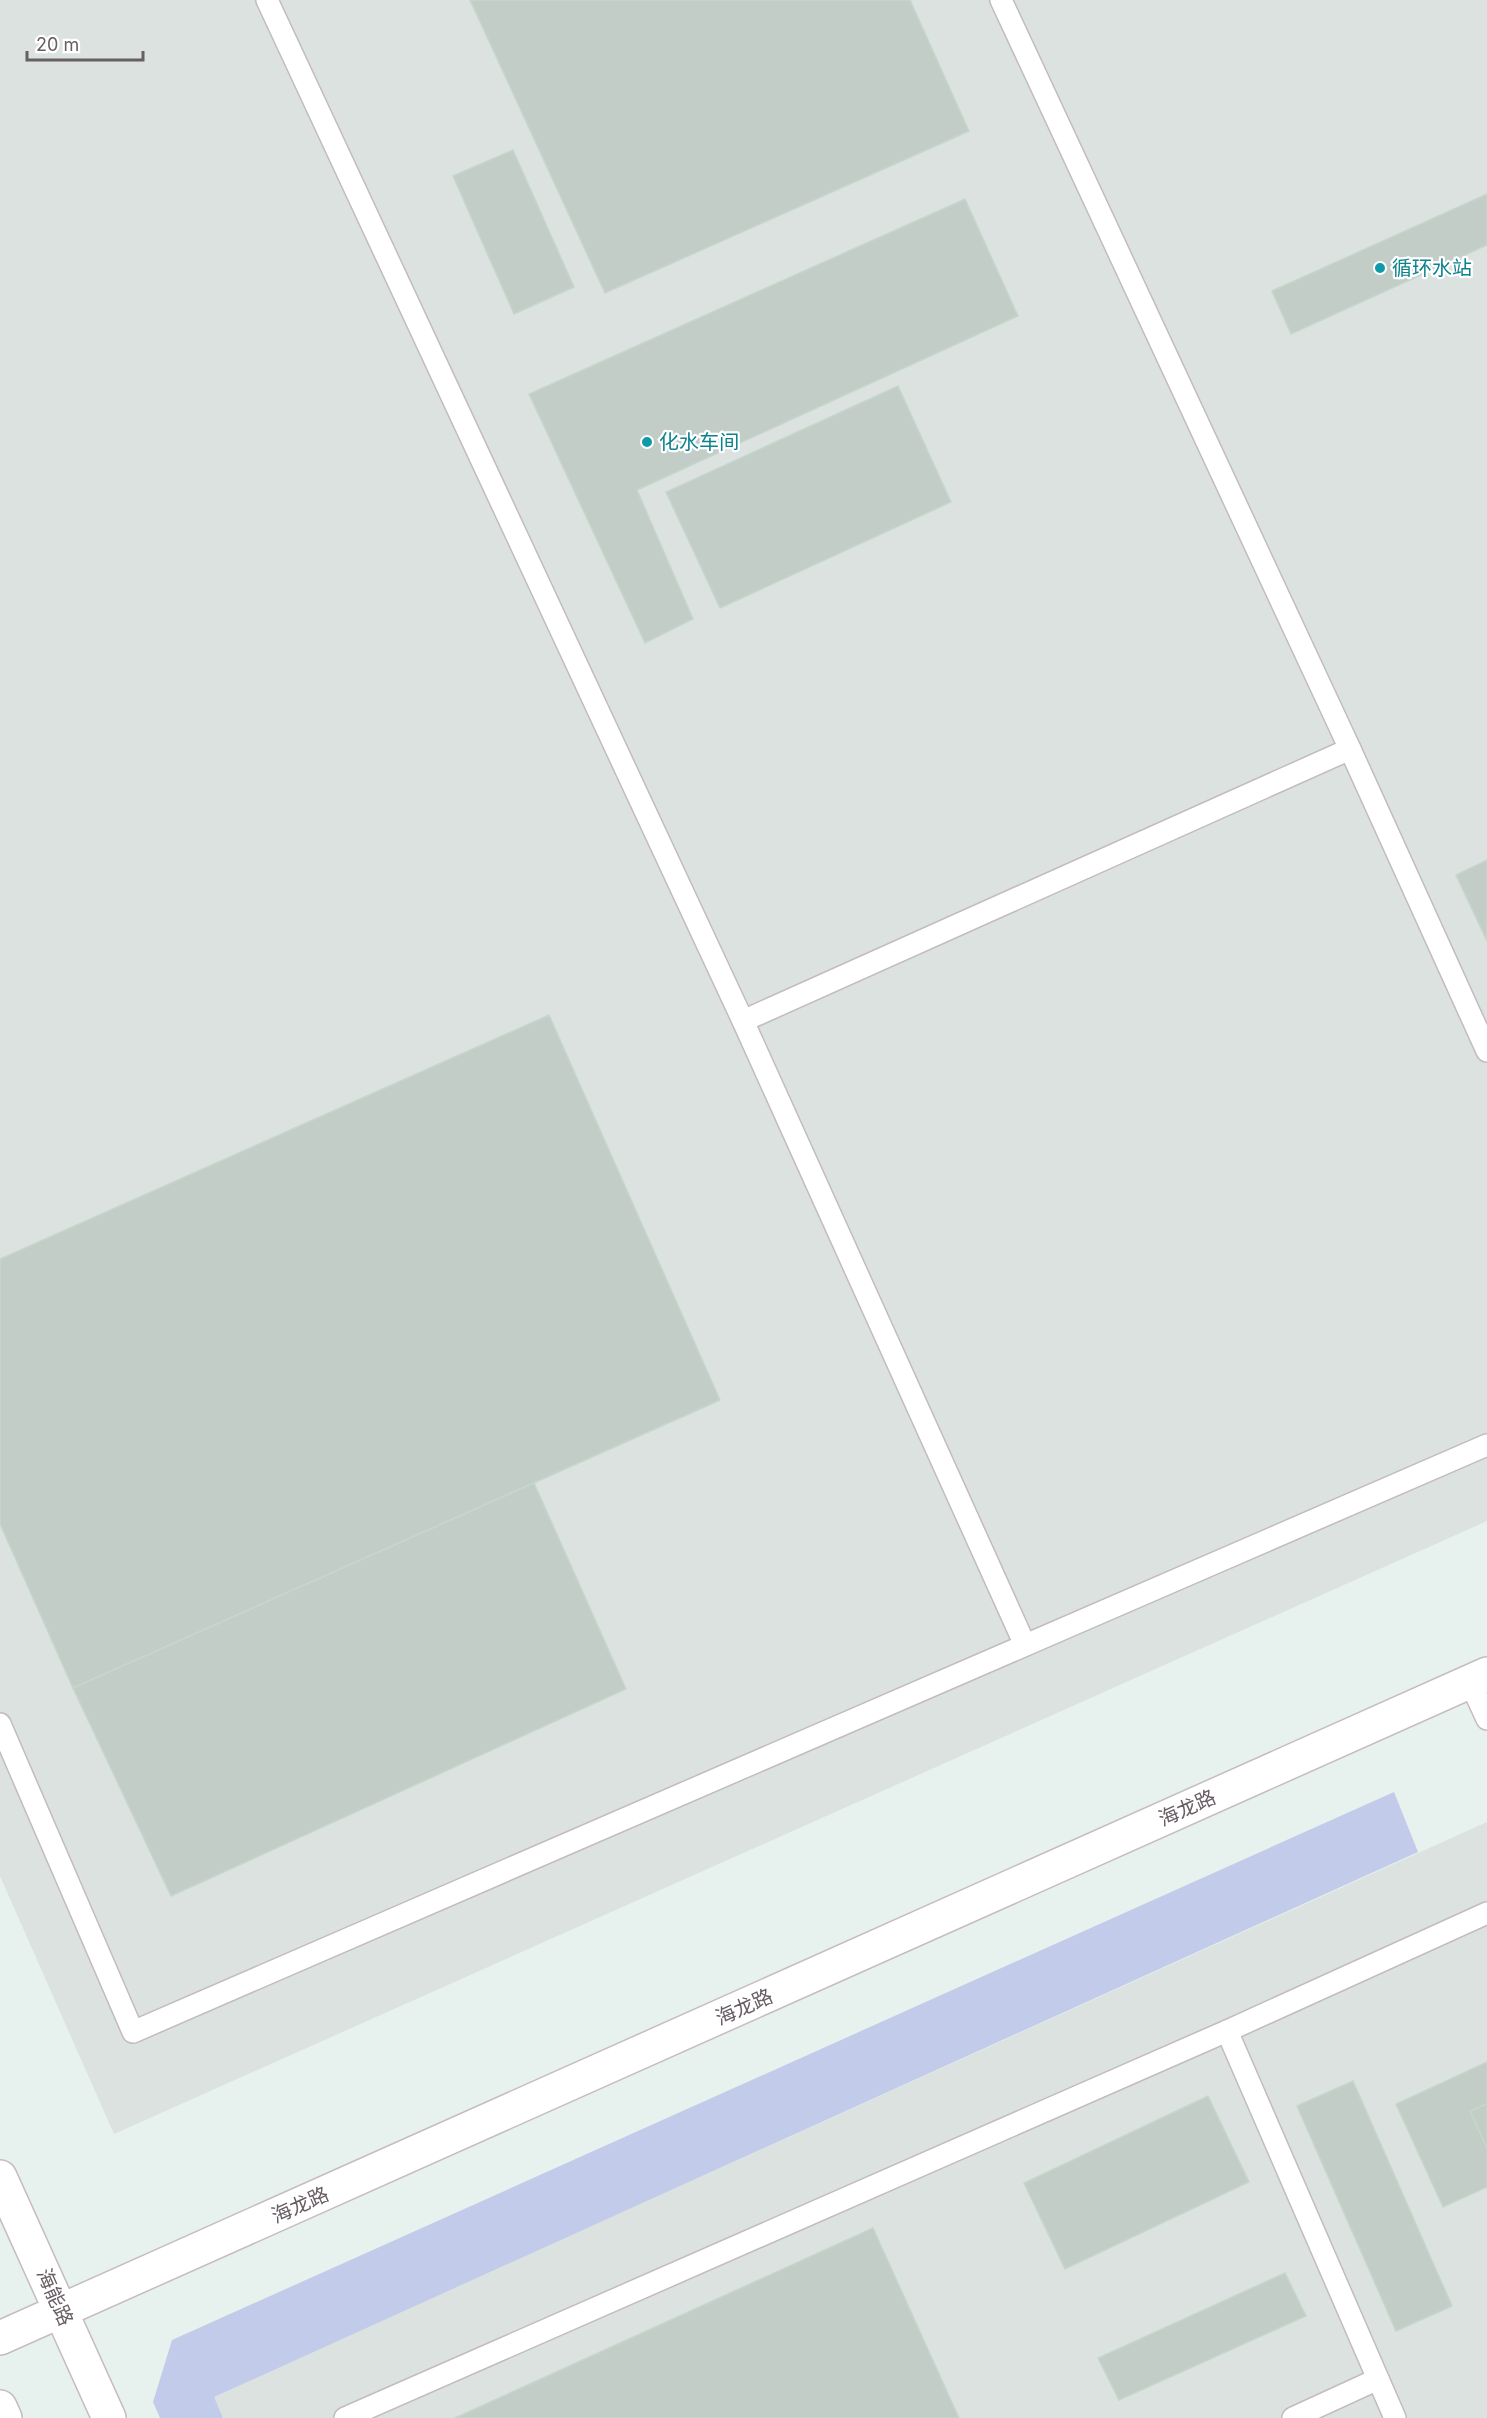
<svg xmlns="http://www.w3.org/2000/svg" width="1487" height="2418" font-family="Inter,'Noto Sans SC',sans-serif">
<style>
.industrial{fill:#dbe2df}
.green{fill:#c2ccea}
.building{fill:#c3cdc7;stroke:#c5d7cd;stroke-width:1.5}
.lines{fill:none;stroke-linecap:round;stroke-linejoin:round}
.lane-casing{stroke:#c3bbc0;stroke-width:24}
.secondary-casing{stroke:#c5bcc2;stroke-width:36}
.lane{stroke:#fff;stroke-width:21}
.secondary{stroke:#fff;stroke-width:33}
.culture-dot{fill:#0f9aa8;stroke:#fff;stroke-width:2}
.labels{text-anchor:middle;stroke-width:4.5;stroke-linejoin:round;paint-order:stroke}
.culture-label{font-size:20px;fill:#0d838f;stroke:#fff;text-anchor:start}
.street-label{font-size:20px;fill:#685e65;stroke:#fff}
</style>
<rect width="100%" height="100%" fill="#e7f1ed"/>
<g class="industrial">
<polygon points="0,0 1487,0 1487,1521 114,2134 0,1876"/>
<polygon points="1487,1822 1487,2418 223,2418 213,2397"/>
</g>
<polygon class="green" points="1394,1792 1418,1852 214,2397 223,2418 160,2418 153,2402 172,2340"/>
<g class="building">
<polygon points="470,0 910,0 969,131 605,293"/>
<polygon points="513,150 574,287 514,314 453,176"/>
<polygon points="1487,194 1487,245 1291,334 1272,291"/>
<polygon points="965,199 1018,316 637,490 693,619 645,643 529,394"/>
<polygon points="898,386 951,502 720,608 666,492"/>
<polygon points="1487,860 1487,941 1456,875"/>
<polygon points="549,1015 720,1400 73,1688 0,1524 0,1259"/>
<polygon points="534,1483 626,1689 171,1896 73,1688"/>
<polygon points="1487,2062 1487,2104 1470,2111 1487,2148 1487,2187 1443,2207 1396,2104"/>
<polygon points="1353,2081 1452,2306 1396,2331 1297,2106"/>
<polygon points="1208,2096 1249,2182 1065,2269 1024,2183"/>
<polygon points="1487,2104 1487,2148 1470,2111"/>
<polygon points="873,2228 959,2418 455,2418"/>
<polygon points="1285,2273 1306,2316 1119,2400 1098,2358"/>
</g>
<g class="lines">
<defs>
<g id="lane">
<polyline points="267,0 743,1021 1350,749"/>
<polyline points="1001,0 1350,749 1487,1051"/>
<polyline points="743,1021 1025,1645"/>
<polyline points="1470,1682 1487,1719"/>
<polyline points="0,1724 133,2032 1487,1445"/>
<polyline points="1227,2031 1395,2418"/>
<polyline points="345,2418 1227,2031 1487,1913"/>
<polyline points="1293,2418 1378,2379"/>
</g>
<g id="secondary">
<polyline points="0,2177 109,2418"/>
<polyline points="0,2338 1487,1674"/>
<polyline points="0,2407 5,2418"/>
</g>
</defs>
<use href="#lane" class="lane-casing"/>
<use href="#secondary" class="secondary-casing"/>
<use href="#lane" class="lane"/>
<use href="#secondary" class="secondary"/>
</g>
<g class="culture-dot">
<circle cx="1380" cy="268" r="6"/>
<circle cx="647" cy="442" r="6"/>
</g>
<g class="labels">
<g class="culture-label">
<text x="1392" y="275">循环水站</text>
<text x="659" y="449">化水车间</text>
</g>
<g class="street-label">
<text transform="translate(1187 1808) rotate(-24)" y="7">海龙路</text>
<text transform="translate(744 2007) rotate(-24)" y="7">海龙路</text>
<text transform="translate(300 2205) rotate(-24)" y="7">海龙路</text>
<text transform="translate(55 2297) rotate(66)" y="7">海能路</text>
</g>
</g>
<path d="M27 51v9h116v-9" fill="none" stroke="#685e65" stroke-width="3"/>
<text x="36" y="51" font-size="18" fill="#685e65" stroke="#ffffff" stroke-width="4.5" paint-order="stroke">20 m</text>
</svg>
